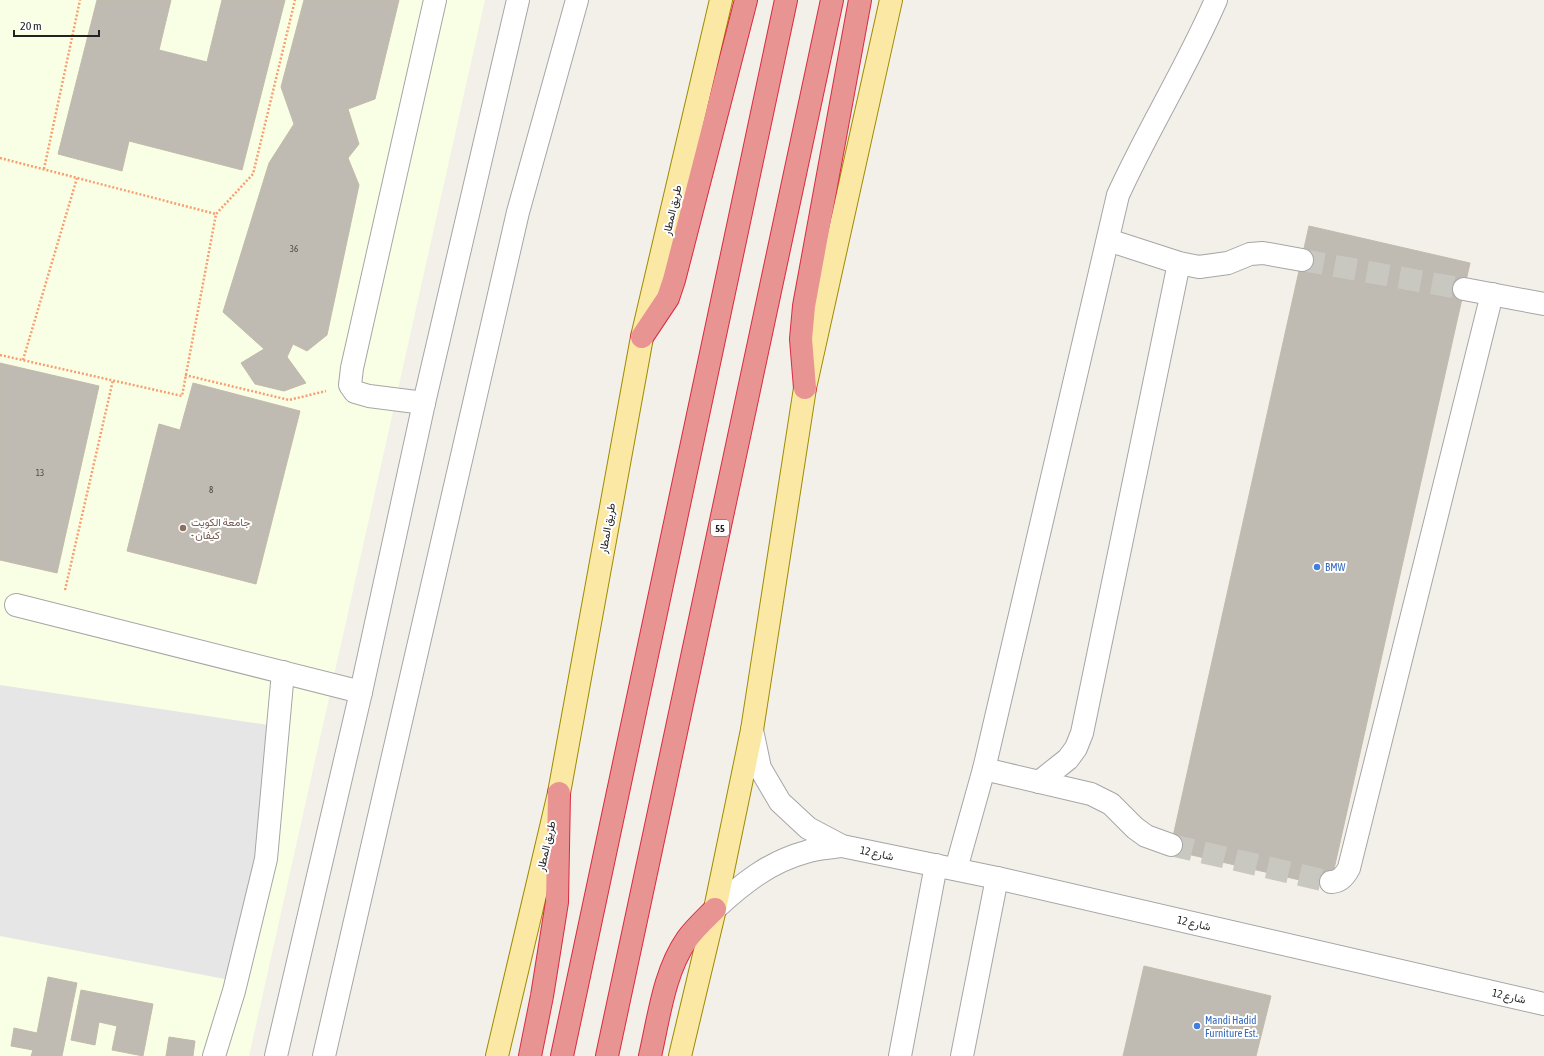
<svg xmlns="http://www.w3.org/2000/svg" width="1544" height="1056" font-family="'Asap Condensed',Vazirmatn,sans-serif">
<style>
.education{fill:#f9ffe4}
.parking{fill:#e6e6e6}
.building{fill:#bfbab2;stroke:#c3bbab}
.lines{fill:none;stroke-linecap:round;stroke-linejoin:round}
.minor-tunnel{stroke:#c8c7c0;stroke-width:22;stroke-dasharray:22 11;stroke-linecap:butt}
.minor-casing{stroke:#a6a6a6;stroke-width:24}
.major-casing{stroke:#9e8b01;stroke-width:24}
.highway-casing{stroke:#da2b42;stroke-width:24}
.path{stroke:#f99d72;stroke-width:2.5;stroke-dasharray:2 2;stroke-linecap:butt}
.minor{stroke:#fff;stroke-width:22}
.major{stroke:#fbe8a4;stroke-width:22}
.highway{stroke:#e79492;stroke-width:22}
.education-dot{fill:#8d6e63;stroke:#fff;stroke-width:1.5}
.shop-dot{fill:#3f7fe0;stroke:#fff;stroke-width:1.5}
.labels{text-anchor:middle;stroke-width:4;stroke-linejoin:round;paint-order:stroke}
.number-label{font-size:9px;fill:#494846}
.shield{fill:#fff;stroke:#646464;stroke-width:1}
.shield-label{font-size:10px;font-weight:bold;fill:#222}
.street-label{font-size:11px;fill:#222;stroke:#fff}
.education-label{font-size:11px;fill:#785e54;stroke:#fff;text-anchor:start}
.shop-label{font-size:11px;fill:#366cbe;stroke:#fff;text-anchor:start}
</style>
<rect width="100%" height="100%" fill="#f2f0e8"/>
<polygon class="education" points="0,0 485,0 249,1056 0,1056"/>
<polygon class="parking" points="0,685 275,726 247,934 230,980 0,936"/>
<g class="building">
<polygon points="97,0 171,0 159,50 207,62 222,0 285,0 242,170 129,141 122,171 58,154"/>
<polygon points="304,0 399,0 375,99 348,109 359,144 348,158 359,185 327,335 307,351 293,344 287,357 306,383 284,391 255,384 241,363 264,349 223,312 269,163 294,124 281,87"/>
<polygon points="1309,226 1470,263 1330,887 1170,850"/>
<polygon points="0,363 99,386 57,573 0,560"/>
<polygon points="193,383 300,411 256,584 127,551 159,424 180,430"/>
<polygon points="1144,966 1271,996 1256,1056 1123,1056"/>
<polygon points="48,977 77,983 62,1056 31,1056 33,1050 11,1046 14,1028 37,1033"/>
<polygon points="81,990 153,1004 143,1056 112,1050 117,1026 99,1022 95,1045 71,1040"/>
<polygon points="169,1037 195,1041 193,1056 166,1056"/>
</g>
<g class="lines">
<g class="minor-tunnel">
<polyline points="1302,260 1464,289"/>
<polyline points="1171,845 1331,882"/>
</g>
<defs>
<g id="minor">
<polyline points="1108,240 1179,263 1199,267 1228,263 1250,254 1263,253 1302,260"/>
<polyline points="1464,289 1544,304"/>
<polyline points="424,403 369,396 355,392 350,385 352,368 435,0"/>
<polyline points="16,605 361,692"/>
<polyline points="752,730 760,768 780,802 808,828 842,846 997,878 1544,1004"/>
<polyline points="984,769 1091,794 1111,804 1135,828 1146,836 1171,845"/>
<polyline points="1039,782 1068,759 1076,748 1082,733 1179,263"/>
<path d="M956,869L984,769L1118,195C1148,129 1187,67 1216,0"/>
<path d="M1331,882C1340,882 1345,876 1349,868L1492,294"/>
<path d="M715,909C742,884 769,862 806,852C817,848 830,848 842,846"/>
<polyline points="214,1056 234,991 266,859 283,672"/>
<polyline points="276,1056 361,692 424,403 518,0"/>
<polyline points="324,1056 518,212 577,0"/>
<polyline points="900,1056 936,865"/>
<polyline points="962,1056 997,878"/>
</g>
<g id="major">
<polyline points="497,1056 559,793 642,337 721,0"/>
<polyline points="680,1056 715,909 752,730 805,388 891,0"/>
</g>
<g id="highway">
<polyline points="642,337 668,298 674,280 746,0"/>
<polyline points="805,388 801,339 804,306 860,0"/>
<polyline points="530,1056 542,996 557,902 559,793"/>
<polyline points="562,1056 786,0"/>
<polyline points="607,1056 832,0"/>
<path d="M650,1056C659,1017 664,972 687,939C695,928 705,919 715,909"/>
</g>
</defs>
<use href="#minor" class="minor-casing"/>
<use href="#major" class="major-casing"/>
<use href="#highway" class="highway-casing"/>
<g class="path">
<polyline points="0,158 216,214"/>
<polyline points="44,169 80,0"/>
<polyline points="0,355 182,396 216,214 253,174 295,0"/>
<polyline points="23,360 77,178"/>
<polyline points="185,375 289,400 326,391"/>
<polyline points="65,590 113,380"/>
</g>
<use href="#minor" class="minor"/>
<use href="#major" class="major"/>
<use href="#highway" class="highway"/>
</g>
<circle class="education-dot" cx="183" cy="528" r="4"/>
<g class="shop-dot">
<circle cx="1317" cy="567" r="4"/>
<circle cx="1197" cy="1026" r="4"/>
</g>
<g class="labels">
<g class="number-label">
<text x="294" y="252">36</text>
<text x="40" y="476">13</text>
<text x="211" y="493">8</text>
</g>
<rect class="shield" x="711" y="520" width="18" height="16" rx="3"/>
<g class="shield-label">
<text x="720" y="532">55</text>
</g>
<g class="street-label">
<text transform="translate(672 210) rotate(-77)" y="4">طريق المطار</text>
<text transform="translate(607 528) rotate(-80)" y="4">طريق المطار</text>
<text transform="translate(546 846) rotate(-77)" y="4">طريق المطار</text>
<text transform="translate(877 853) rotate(12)" y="4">شارع 12</text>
<text transform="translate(1194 923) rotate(13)" y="4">شارع 12</text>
<text transform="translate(1509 996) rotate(13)" y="4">شارع 12</text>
</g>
<g class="education-label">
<text x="191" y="526">جامعة الكويت<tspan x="191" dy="13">- كيفان</tspan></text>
</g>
<g class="shop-label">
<text x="1325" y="571">BMW</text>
<text x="1205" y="1024">Mandi Hadid<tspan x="1205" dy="13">Furniture Est.</tspan></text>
</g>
</g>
<path d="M14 30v6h85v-6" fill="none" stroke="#222222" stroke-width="2"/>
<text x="20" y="30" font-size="12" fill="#222222" stroke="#ffffff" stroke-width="3" paint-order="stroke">20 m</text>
</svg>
